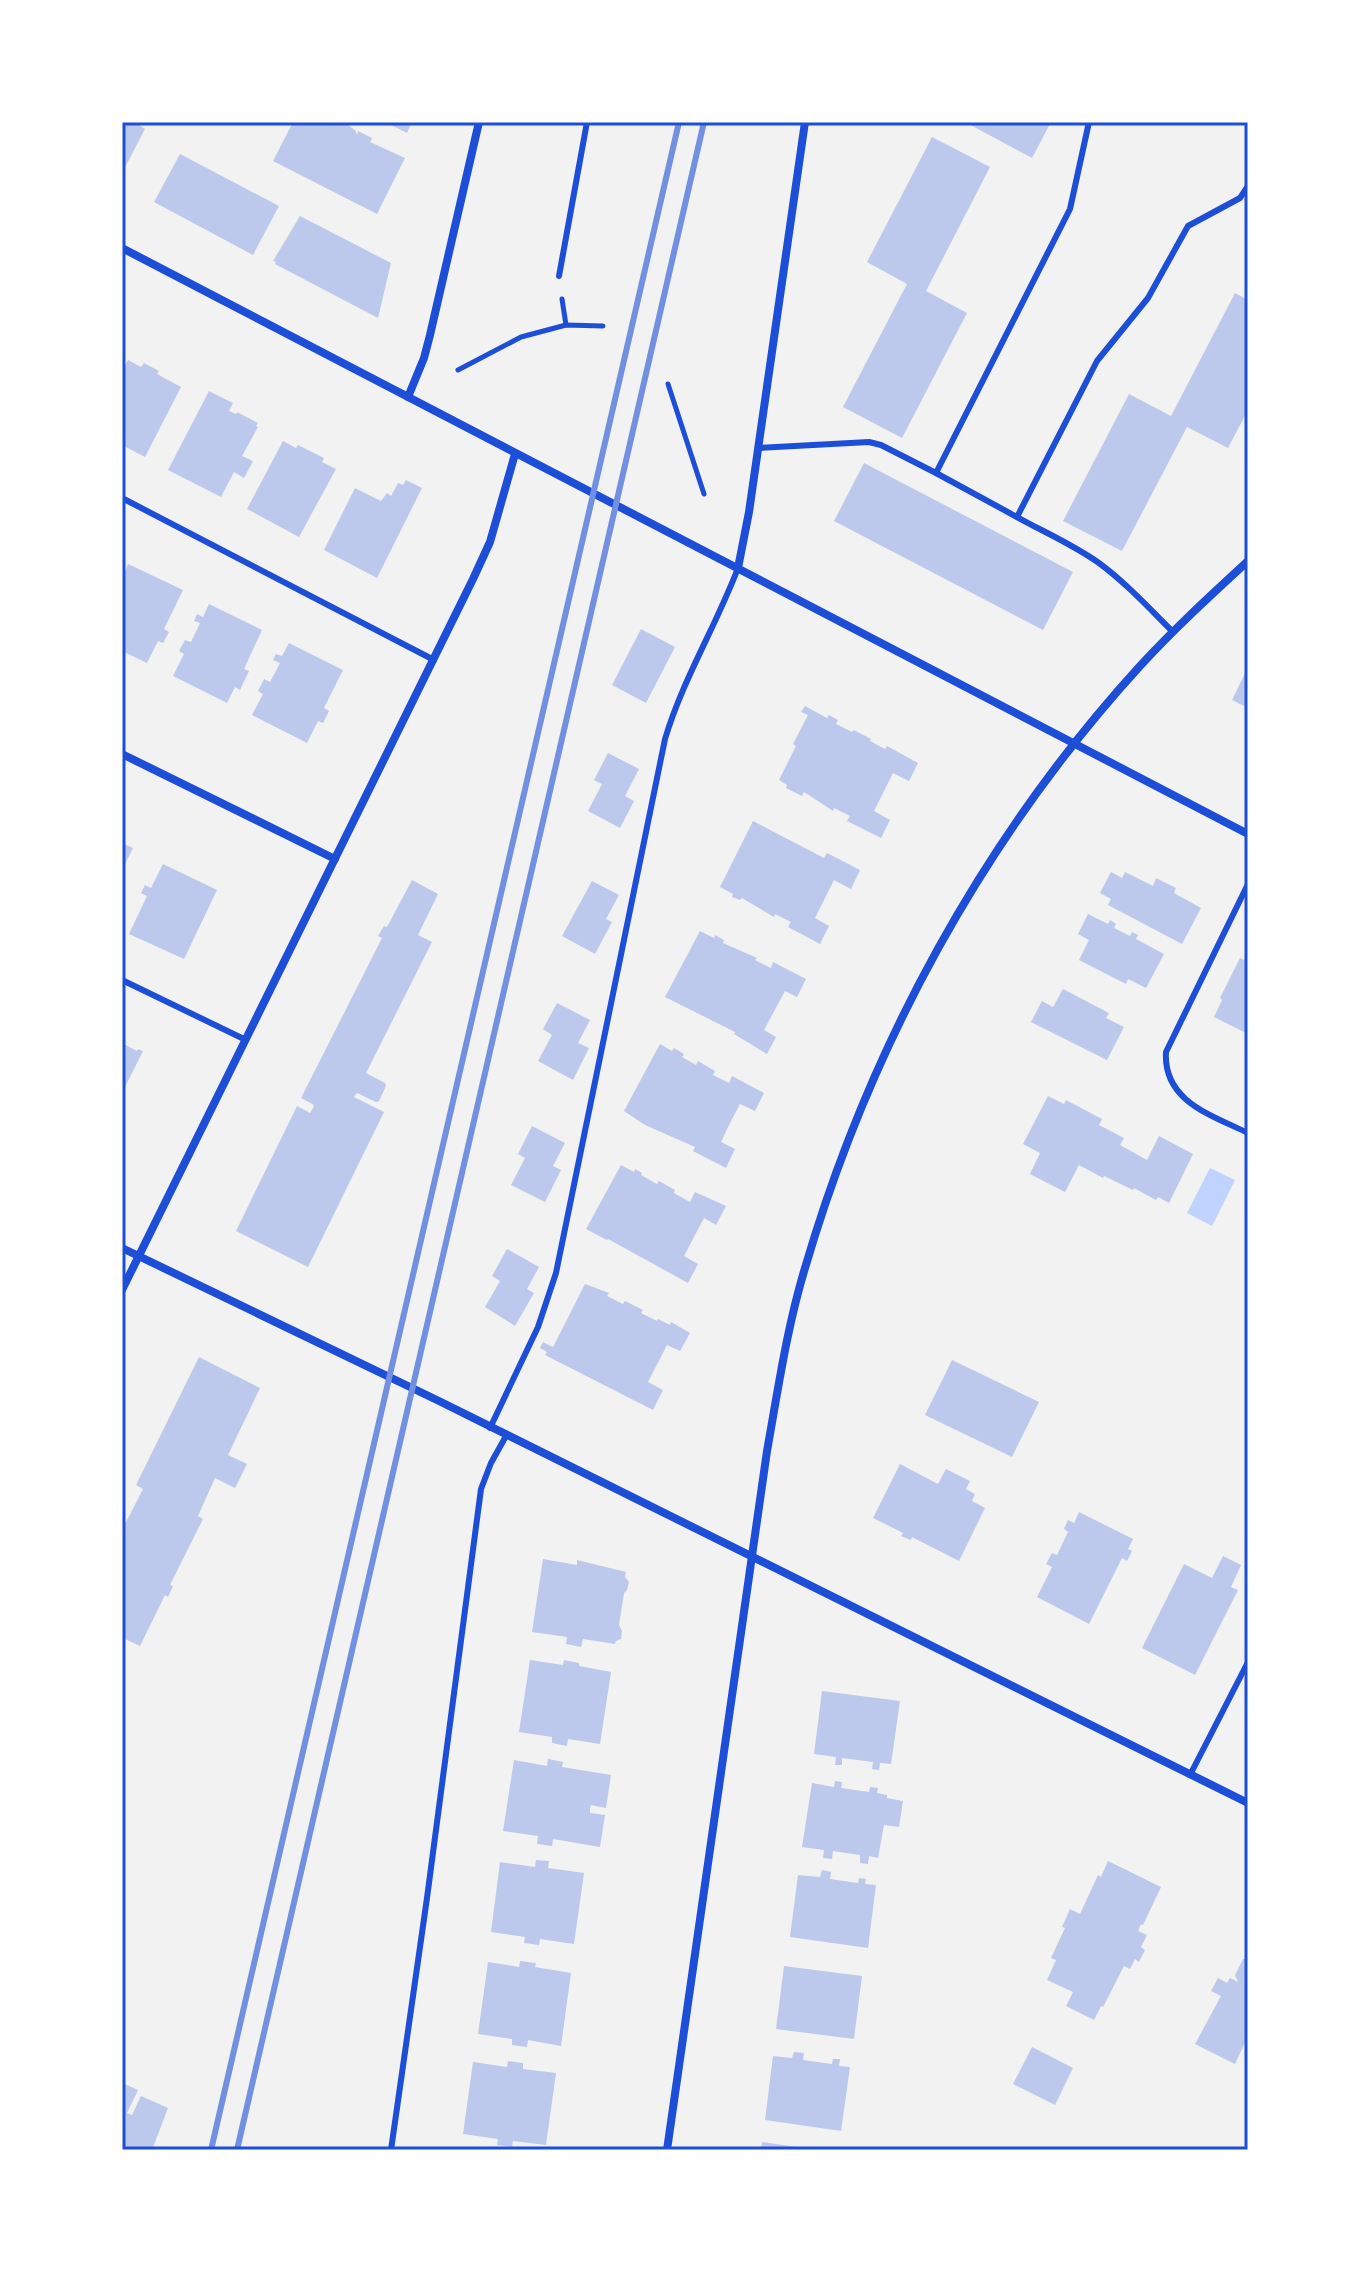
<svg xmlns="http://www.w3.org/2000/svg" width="1370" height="2272" font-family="Manrope,sans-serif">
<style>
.water{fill:#bfd3fe}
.building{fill:#bdc9ec}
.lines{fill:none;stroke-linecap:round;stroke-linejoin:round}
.path{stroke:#1d4ed8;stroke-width:5}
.service{stroke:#1d4ed8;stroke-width:6}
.minor{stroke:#1d4ed8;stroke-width:8}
.rail{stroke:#7290e2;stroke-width:6}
.neatline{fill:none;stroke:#1d4ed8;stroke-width:3}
</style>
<rect width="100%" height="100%" fill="#f2f2f2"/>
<polygon class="water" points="1210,1168 1235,1180 1212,1226 1187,1213"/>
<g class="building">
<polygon points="122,122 134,122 145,129 122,173"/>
<polygon points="293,122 344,122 356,131 357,135 358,131 372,138 370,142 405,158 377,214 273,161"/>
<polygon points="385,122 412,122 407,133"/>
<polygon points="965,122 1051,122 1032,158"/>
<polygon points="932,137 990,167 926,291 967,313 902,438 843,407 907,284 867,262"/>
<polygon points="180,154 279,206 253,255 154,202"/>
<polygon points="300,216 391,263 378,318 275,264 276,262 273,261"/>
<polygon points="1235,293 1248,300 1248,410 1228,448 1187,427 1122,551 1063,521 1129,394 1171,416"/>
<polygon points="128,360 141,367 144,363 157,370 159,371 157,374 181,387 145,457 122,445 122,371"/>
<polygon points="209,391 233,403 229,411 236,414 237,412 258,423 256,426 258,427 242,456 253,461 244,478 234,472 221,497 168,470"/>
<polygon points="283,441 296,448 298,445 324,458 322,462 336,469 299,537 247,509"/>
<polygon points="864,463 1073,572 1043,630 834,521"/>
<polygon points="406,480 422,488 377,578 324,550 355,488 381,501 387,493 391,496 398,483 403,485"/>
<polygon points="128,564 183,590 164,629 169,632 163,643 158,641 147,663 122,651 122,578"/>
<polygon points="209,604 262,630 244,669 249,671 240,690 235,687 227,703 173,676 184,654 179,651 185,640 191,642 200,623 194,621 197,614 203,617"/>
<polygon points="641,629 675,647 646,703 612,685"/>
<polygon points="289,643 343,670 324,708 329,711 323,723 318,721 307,743 252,715 263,694 258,691 264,679 270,682 280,663 273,660 276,654 282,656"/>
<polygon points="1248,667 1248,708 1232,700"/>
<polygon points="805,706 827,718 829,715 838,720 836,724 852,732 854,730 871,739 870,741 885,749 887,746 918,763 909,781 893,773 874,811 890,820 881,838 847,821 850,816 834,808 833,811 804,792 802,796 786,788 787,785 779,780 796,746 793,744 808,715 801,712"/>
<polygon points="608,753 639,769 625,796 634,801 620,828 588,811 602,784 594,780"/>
<polygon points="753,821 824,858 827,853 860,870 851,889 834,880 815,918 829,926 820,944 788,927 791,922 775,914 774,917 742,898 740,900 732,897 733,894 720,887"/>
<polygon points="122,843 133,848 122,870"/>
<polygon points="163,864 217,890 184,959 129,934 147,896 141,893 145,885 151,888"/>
<polygon points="1111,872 1122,878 1125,872 1153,886 1156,878 1176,888 1174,893 1201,908 1182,944 1108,905 1111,899 1100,893"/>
<polygon points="412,880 438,894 418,935 432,942 366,1073 385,1083 386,1086 379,1101 376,1102 357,1093 354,1097 384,1112 308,1267 236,1231 297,1106 310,1113 313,1108 314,1105 301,1098 382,938 378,936 384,926 387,927"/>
<polygon points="592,881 619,895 606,919 612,922 595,954 562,936"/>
<polygon points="1088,914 1108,924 1110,920 1116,924 1114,928 1130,936 1132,932 1138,935 1136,939 1164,954 1146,988 1128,979 1126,984 1079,960 1089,940 1078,934"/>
<polygon points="700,931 714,938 715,935 724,940 723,943 757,958 755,960 771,968 773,962 806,979 797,997 785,991 764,1030 776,1037 767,1054 734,1034 735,1032 665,997"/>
<polygon points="1248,951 1248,1034 1214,1017 1222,1000 1220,998 1240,958 1244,960"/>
<polygon points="1063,989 1109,1013 1106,1018 1124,1027 1107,1060 1031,1022 1042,1001 1053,1007"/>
<polygon points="557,1003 590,1020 578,1043 589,1048 573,1080 538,1061 552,1035 543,1029"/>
<polygon points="122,1043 137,1051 138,1049 143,1051 122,1093"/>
<polygon points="660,1044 672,1051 674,1048 684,1054 682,1057 696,1065 698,1061 715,1071 713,1075 729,1083 732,1076 764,1093 755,1111 740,1104 730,1123 721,1142 735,1149 726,1168 693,1151 695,1147 645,1125 624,1111"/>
<polygon points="1048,1096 1064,1104 1066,1100 1102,1119 1099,1125 1124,1138 1120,1145 1147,1160 1159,1136 1193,1154 1169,1203 1158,1197 1156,1200 1134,1188 1133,1190 1104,1176 1103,1178 1079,1165 1065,1192 1030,1174 1040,1153 1023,1144"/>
<polygon points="532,1126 565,1143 553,1166 561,1170 545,1202 511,1185 525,1158 518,1154"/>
<polygon points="621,1165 634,1172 635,1169 642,1173 641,1175 657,1184 659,1181 675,1190 674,1193 690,1202 695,1192 726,1206 716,1225 704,1218 684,1256 698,1264 688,1283 608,1239 607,1240 586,1229"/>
<polygon points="507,1249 539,1267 527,1289 534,1293 515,1326 485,1307 500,1281 492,1276"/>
<polygon points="585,1284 609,1293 607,1296 623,1304 625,1301 643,1310 641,1313 657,1321 658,1319 670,1325 671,1322 690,1333 680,1351 667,1345 648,1382 663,1390 653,1410 545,1355 547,1352 540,1348 543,1342 553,1347"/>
<polygon points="199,1357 260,1388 228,1455 247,1464 235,1488 215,1478 198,1516 203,1519 170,1585 173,1586 168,1597 165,1595 140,1646 125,1639 122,1645 122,1530 143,1489 136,1485"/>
<polygon points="952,1360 1039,1402 1012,1457 925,1415"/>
<polygon points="900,1464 938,1484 946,1469 970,1481 966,1489 975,1494 972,1501 985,1508 959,1561 912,1537 911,1540 901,1536 903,1533 873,1518"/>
<polygon points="1079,1512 1133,1539 1128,1549 1132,1551 1127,1561 1122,1558 1089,1624 1037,1597 1052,1567 1046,1564 1052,1553 1057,1555 1068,1532 1064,1529 1068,1520 1074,1523"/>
<polygon points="1223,1556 1241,1565 1231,1587 1238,1590 1195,1675 1142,1648 1184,1564 1212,1578"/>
<polygon points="543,1559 577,1565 577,1560 626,1572 625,1577 629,1582 627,1590 624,1593 619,1625 622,1631 621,1639 616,1641 615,1644 583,1639 581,1647 566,1644 567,1637 532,1632"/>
<polygon points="530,1660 563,1665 564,1660 579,1663 579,1666 611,1672 600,1744 568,1739 567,1746 552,1743 552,1737 519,1732"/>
<polygon points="822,1691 900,1701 891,1764 880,1763 879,1770 872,1769 873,1762 842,1758 842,1765 835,1765 836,1757 814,1754"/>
<polygon points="548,1759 563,1762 562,1767 611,1775 606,1808 591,1805 590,1808 590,1813 605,1815 600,1847 553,1839 552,1846 537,1844 538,1836 503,1831 514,1760 547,1766"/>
<polygon points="835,1781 842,1782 841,1788 869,1792 870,1787 878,1788 877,1793 887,1795 887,1798 903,1801 899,1827 884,1825 878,1858 869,1856 868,1864 860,1863 860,1855 833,1851 832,1859 823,1858 824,1850 802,1847 812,1783 834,1787"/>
<polygon points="536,1860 549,1861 548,1868 584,1873 574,1944 540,1939 539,1945 524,1943 525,1937 491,1932 500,1862 535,1867"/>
<polygon points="1108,1861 1161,1887 1143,1925 1141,1924 1138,1931 1147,1935 1141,1947 1145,1950 1139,1962 1135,1959 1130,1969 1124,1966 1103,2007 1101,2006 1094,2020 1066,2006 1073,1992 1047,1980 1056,1960 1051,1958 1065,1928 1062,1927 1070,1909 1080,1914 1098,1875 1101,1877"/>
<polygon points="822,1870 831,1872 830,1879 858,1883 859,1878 866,1879 865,1884 876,1885 868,1948 790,1937 798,1875 820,1877"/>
<polygon points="1248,1958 1248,2036 1235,2064 1195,2044 1221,1996 1211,1991 1218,1978 1227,1983 1230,1978 1238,1982 1235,1975 1243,1959"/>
<polygon points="520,1961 536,1963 535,1967 571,1973 561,2046 528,2040 527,2047 512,2045 512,2039 478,2034 488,1962 519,1967"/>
<polygon points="784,1966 862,1976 854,2039 776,2029"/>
<polygon points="1032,2047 1073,2068 1055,2105 1013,2084"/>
<polygon points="794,2052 804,2053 803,2060 832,2064 833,2059 840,2059 839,2066 850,2067 841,2131 765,2120 773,2056 792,2058"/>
<polygon points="508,2061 523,2063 523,2069 556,2073 546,2145 513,2141 512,2147 497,2145 498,2139 463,2134 473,2062 507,2067"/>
<polygon points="122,2083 138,2090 127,2113 132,2115 141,2096 168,2108 152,2150 122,2150"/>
<polygon points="762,2142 804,2148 803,2150 761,2150"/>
</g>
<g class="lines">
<g class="path">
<polyline points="562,299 566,325"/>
<polyline points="458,370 521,337 566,325 603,326"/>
<polyline points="668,384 704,494"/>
</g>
<g class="service">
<polyline points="1089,122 1070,209 936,473 1017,517 1097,361 1148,298 1188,226 1240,198 1248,186"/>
<polyline points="559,276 587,122"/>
<polyline points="758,448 869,442 881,445 936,473"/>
<polyline points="122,498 434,660"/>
<path d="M1017,517C1044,532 1074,545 1099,563C1126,583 1149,608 1173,632"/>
<path d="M1248,884L1166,1052C1163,1101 1211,1115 1248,1133"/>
<polyline points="122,980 246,1040"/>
<path d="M490,1428L538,1327L556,1273L665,739C683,679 716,626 738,568"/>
<polyline points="1190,1775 1248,1662"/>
<polyline points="391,2150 427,1898 481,1489 491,1463 506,1436"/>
</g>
<g class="minor">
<polyline points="122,248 1248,834"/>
<polyline points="408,397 424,358 430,335 479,122"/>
<polyline points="738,568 749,512 805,122"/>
<polyline points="122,754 335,859"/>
<polyline points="122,1248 439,1401 1248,1803"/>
<polyline points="122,1290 473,579 490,542 515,454"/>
<path d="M667,2150L767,1451C778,1390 787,1327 805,1268C870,1046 984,837 1140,666C1174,629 1211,595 1248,561"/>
</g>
<g class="rail">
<polyline points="211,2150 679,122"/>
<polyline points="237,2150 704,122"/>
</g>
</g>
<rect width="1370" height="2272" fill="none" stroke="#ffffff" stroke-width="248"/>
<rect x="124" y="124" width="1122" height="2024" class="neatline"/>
</svg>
